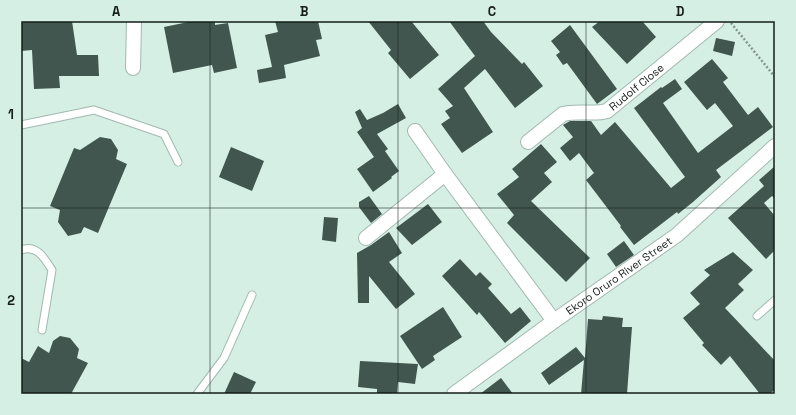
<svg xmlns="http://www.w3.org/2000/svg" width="796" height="415" font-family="'Space Grotesk',sans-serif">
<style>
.building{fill:#41564e}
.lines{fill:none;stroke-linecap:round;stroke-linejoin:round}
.lane-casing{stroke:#a1b9b0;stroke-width:9}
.street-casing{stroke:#a1b9b0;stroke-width:16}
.path{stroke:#84968f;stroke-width:2.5;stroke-dasharray:2 2;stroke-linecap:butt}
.lane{stroke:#fff;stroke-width:7}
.street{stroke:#fff;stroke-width:14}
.grid{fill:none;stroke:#141d19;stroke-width:1;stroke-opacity:0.55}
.labels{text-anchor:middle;stroke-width:4;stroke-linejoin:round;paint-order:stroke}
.street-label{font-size:11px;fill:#141d19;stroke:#d6efe5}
.neatline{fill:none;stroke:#141d19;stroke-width:1.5}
.grid-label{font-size:13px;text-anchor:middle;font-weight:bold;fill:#141d19}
</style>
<rect width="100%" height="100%" fill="#d6efe5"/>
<g class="building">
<polygon points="21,21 72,21 77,55 98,55 99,76 59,76 60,88 34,89 32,50 21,51"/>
<polygon points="193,21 215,21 215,25 228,23 237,68 214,73 212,65 173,73 164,27"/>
<polygon points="275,21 318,21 322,39 316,40 320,56 284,65 286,78 259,83 257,70 272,67 265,35 278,32"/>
<polygon points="368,21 411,21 439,55 410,79 388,53 391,50"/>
<polygon points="449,21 483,21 491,32 522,64 524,62 543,86 515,108 485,69 464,88 493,132 462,153 441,124 450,118 445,111 453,106 438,89 475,56"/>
<polygon points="600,21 642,21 656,37 627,64 592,27"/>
<polygon points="570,25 617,89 597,104 567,63 563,65 556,55 560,52 551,41"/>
<polygon points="716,38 735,42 732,56 713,51"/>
<polygon points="712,59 728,78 723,82 748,115 758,107 773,127 716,170 721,177 693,202 678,214 677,212 634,245 620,227 621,226 586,180 594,173 579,153 570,161 560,148 573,137 563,125 570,121 591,121 601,135 615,122 671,188 685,177 634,108 661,87 662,88 675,79 682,89 663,103 698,153 733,126 715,103 707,110 684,82"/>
<polygon points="398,104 406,118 377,134 388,149 385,151 399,171 391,177 392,178 373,192 357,169 374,157 357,132 362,128 355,112 360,109 367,120 383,113"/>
<polygon points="100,137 111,139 118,150 116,159 127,164 98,233 84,227 81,233 68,236 58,222 60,210 50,206 74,148 80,150"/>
<polygon points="541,144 557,162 544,173 552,182 531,201 590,258 566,282 507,223 514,215 497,194 519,177 512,169"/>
<polygon points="231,147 264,161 252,191 219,177"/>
<polygon points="775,166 775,199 772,196 764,203 775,216 775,250 766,259 728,218 764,186 759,180"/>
<polygon points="369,196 382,214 371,223 359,207 359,202"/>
<polygon points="428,204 442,222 412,245 396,228"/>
<polygon points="324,217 338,218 336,242 322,240"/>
<polygon points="389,232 402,253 389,262 415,294 396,309 369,276 369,303 358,303 357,253 371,245"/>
<polygon points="624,241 634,255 616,267 607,254"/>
<polygon points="733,252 753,270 738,284 744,290 725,308 775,361 775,390 769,394 760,394 730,356 721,365 702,345 704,343 683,318 700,304 690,293 710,275 704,270"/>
<polygon points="460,259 476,276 480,272 492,284 488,288 511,314 520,307 531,321 505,343 479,312 477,315 442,276"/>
<polygon points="443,307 462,337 433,356 435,360 422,369 400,336"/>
<polygon points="603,316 623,318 622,327 632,327 627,394 581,394 584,360 549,385 541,373 576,347 585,358 588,319 602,320"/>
<polygon points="60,336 70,338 79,349 77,358 88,363 71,394 21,394 21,358 29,362 38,346 49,353 53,341"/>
<polygon points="360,361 418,364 415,384 398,382 397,394 377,394 377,389 358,387"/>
<polygon points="234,372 256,382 250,394 224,394"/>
<polygon points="501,378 513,394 480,394"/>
</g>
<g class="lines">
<defs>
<g id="lane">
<polyline points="21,125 94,110 164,134 178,162"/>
<path d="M21,250C37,244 45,259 52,270L42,330"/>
<polyline points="757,316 775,300"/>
<polyline points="197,394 224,358 252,295"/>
</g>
<g id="street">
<polyline points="133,68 134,21"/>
<polyline points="415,131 445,174 554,321"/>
<path id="s1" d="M528,142L563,114C578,110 593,115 607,111L717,21"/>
<polyline points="366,238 445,174"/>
<path id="s2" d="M454,394L554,321L677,235L775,146"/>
</g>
</defs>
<use href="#lane" class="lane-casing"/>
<use href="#street" class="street-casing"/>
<polyline class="path" points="731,23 775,77"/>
<use href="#lane" class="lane"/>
<use href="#street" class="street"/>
</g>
<path class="grid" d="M210,21V394M398,21V394M586,21V394M21,208H775"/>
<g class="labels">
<g class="street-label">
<text dy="4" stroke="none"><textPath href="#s1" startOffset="127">Rudolf Close</textPath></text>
<text dy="4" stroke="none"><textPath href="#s2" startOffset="203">Ekoro Oruro River Street</textPath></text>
</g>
</g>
<rect width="796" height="415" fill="none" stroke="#d6efe5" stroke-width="44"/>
<rect x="22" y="22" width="752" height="371" class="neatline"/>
<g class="grid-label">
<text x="116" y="16">A</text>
<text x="304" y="16">B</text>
<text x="492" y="16">C</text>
<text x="680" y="16">D</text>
<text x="11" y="119">1</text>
<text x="11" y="305">2</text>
</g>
</svg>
